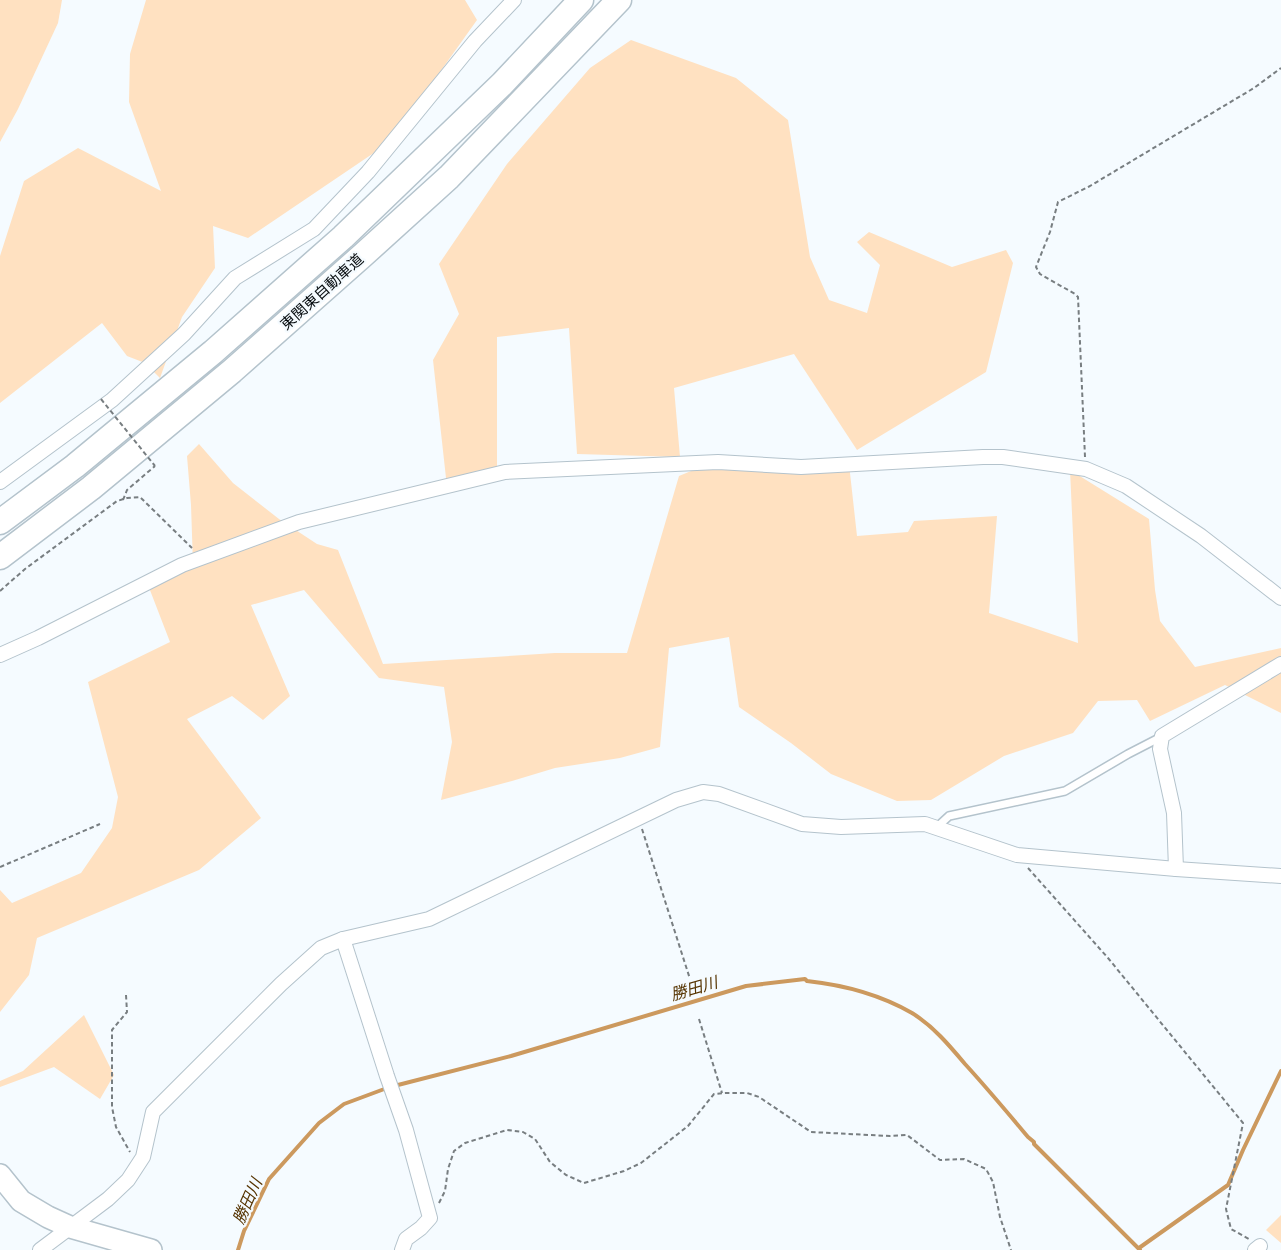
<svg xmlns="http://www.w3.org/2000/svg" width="1281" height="1250" font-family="Lato,'Noto Sans JP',sans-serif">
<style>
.green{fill:#ffe1c1}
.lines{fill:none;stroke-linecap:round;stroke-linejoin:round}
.stream{stroke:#cc995e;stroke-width:4}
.service-casing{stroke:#b4c3cc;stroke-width:10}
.minor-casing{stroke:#b4c3cc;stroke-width:16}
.primary-casing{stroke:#b4c3cc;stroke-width:24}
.motorway-casing{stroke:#b4c3cc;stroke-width:27}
.path{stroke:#787e81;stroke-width:2;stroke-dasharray:4.5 3;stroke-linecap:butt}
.service{stroke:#fff;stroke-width:7}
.minor{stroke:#fff;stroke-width:14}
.primary{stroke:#fff;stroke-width:21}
.motorway{stroke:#fff;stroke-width:24}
.path-bridge{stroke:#787e81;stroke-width:2;stroke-dasharray:4.5 3;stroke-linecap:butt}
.labels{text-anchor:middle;stroke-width:4.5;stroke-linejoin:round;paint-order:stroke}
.street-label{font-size:15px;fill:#080d10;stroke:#f5fbff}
.water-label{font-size:16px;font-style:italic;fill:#563402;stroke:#f5fbff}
</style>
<rect width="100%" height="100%" fill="#f5fbff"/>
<g class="green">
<polygon points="0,0 62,0 58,23 18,109 0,142"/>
<polygon points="146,0 465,0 477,20 390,142 248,238 213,226 215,268 182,317 160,378 145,363 127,356 102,323 0,403 0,256 24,181 78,148 161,191 129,102 130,54"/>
<polygon points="631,40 736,78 788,120 810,257 829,300 867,313 880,265 857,242 869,232 952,267 1006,250 1013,263 986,372 857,450 794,354 674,388 680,457 577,454 569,328 497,337 497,476 446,478 433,360 459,314 439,264 507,164 590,68"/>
<polygon points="199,444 233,483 279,519 317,544 338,550 383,664 555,653 627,653 679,476 708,464 849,464 857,536 908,532 914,521 997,516 989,613 1078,643 1070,470 1149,519 1155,590 1160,621 1195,667 1281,648 1281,713 1225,685 1150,721 1137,700 1098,701 1073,733 1004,756 931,800 897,801 831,774 791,743 739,707 729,637 669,648 660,747 620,758 555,768 512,781 441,800 452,742 444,687 379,678 304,590 251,605 290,696 263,720 232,696 187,719 261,818 199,870 37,938 29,975 0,1012 0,890 12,903 81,873 112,828 118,797 88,682 170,642 148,585 193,564 191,505 187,456"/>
<polygon points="84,1015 114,1075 100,1099 54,1067 0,1087 0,1081 23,1071"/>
<polygon points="1281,1215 1281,1243 1266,1230"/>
</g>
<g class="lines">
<g class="stream">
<path d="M394,1086L511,1056L746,986L805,979L807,981C844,985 879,994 912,1013C933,1026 949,1045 965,1064C987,1088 1007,1112 1028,1137L1034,1142V1144L1140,1250"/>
<polyline points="1139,1248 1228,1185 1243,1150 1281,1071"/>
<polyline points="238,1250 244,1231 269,1179 319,1123 344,1104 387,1088"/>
</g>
<defs>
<polyline id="service" points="936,828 949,816 1065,791 1128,754 1161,737"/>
<g id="minor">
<polyline points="0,482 112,400 184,334 235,278 314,229 368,172 475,41 514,0"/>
<polyline points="0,655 38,638 182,565 299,522 505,472 718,462 801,467 983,457 1003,457 1086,469 1126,486 1201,536 1281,598"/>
<polyline points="1176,869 1174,813 1160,749 1162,736 1281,664"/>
<polyline points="343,939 387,1076 406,1130 430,1218 421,1228 406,1239 402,1250"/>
<polyline points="40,1250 108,1199 128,1180 143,1157 153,1112 281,984 321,948 343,939 429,919 676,800 703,792 719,794 802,824 841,827 925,824 1017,855 1176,869 1281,876"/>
<polyline points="1255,1250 1260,1246"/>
</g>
<polyline id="primary" points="0,1175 21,1201 48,1217 70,1227 151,1250"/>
<g id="motorway">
<polyline points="0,522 75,466 213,352 343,237 502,84 581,0"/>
<polyline points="0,557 91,488 232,371 363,255 449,177 619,0"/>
</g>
</defs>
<use href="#service" class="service-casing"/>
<use href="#minor" class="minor-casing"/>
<use href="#primary" class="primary-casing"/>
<use href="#motorway" class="motorway-casing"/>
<g class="path">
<polyline points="1085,457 1078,297 1075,294 1040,274 1036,267 1050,232 1058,202 1090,186 1254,88 1281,68"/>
<polyline points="123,500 127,490 155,466"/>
<polyline points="0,591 25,569 117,501 127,498 140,497 192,548"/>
<polyline points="642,829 690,979"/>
<polyline points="0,867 100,824"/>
<polyline points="1028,868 1108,958 1243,1123 1226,1209 1231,1229 1249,1239"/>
<polyline points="126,995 127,1012 112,1030 112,1107 116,1127 130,1152"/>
<polyline points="699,1019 722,1093"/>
<polyline points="439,1203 445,1191 448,1169 454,1151 465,1143 507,1130 523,1132 535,1139 550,1162 566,1175 584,1183 624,1171 641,1163 688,1126 714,1094 726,1093 747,1093 759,1097 811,1132 890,1136 907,1135 940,1160 964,1159 986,1169 993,1182 1000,1217 1011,1250"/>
</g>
<use href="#service" class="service"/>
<use href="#minor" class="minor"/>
<use href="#primary" class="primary"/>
<use href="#motorway" class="motorway"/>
<polyline class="path-bridge" points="101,399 155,466"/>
</g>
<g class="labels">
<g class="street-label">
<text transform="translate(322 292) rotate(-42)" y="5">東関東自動車道</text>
</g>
<g class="water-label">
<text transform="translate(694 988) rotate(-16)" y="6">勝田川</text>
<text transform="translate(247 1201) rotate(-66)" y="6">勝田川</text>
</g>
</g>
</svg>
